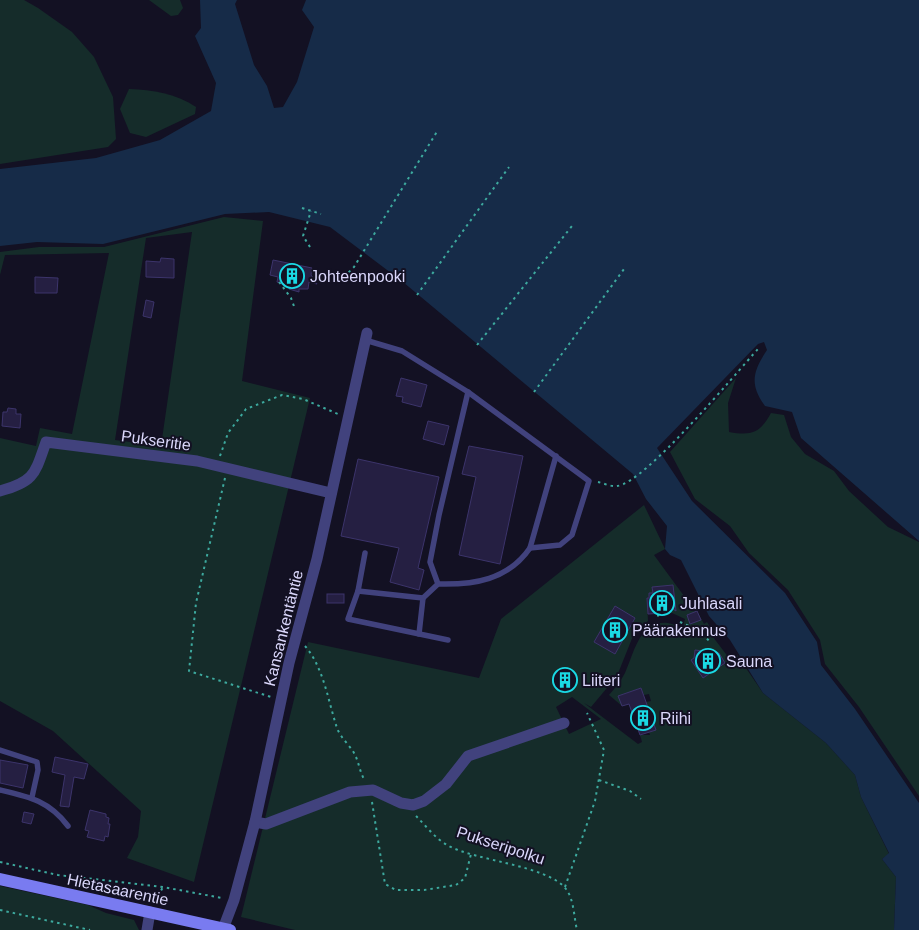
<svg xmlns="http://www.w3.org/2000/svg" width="919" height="930" font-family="Helvetica,sans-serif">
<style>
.green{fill:#152c2a;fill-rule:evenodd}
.water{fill:#162b48}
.building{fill:#251f42;stroke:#3c346b}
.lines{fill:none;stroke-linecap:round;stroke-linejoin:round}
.path{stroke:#3da99e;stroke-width:2;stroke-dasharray:2.5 4;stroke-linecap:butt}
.lane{stroke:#41427d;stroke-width:5.5}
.street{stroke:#41427d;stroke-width:11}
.secondary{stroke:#797bf0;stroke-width:12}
.labels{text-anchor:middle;stroke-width:4;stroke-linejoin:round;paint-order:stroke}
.poi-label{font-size:16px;fill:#dad7fb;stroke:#131123;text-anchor:start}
.street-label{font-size:16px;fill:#dad7fb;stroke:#131123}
</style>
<rect width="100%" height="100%" fill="#131123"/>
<g class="green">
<polygon points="0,0 24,0 38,8 72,32 94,57 113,97 116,139 108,147 0,164"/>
<polygon points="149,0 180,0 183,8 178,15 171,16"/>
<path d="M129,89C153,90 175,93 196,107L195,114L146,137L130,133L120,109Z"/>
<path d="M224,217L263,221L242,381L310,398L194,882L127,858L138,837L141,811L53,731L0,701V438L36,446L40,428L72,434L109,253L5,255L0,275V252L39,247H104ZM192,232L161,446L115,440L146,238Z"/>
<path d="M736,378L728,403L729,432C752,436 760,433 771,413L784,415L791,437L805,454L834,471L849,491L888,527L919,542V796L859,707L825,664L820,640L788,590L749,553L730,526L695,499L670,452Z"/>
<path d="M644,505L665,549L654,555L695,611H697L704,624L707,622L715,635L713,637L732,662L737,655L763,693L826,743L855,775L861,797L889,854L882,859L896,877L894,930H295L241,917L308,642L479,678L501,619ZM672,586L676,608L663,610L664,613H672L685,619L683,627C678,626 673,624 668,623C639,620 634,654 625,673C621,681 615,688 609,695L622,706L619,696L641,688L644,695L649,694L651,701L646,702L655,730L649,732L650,735H640L642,742L638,744L584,703L591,707L617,676L635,631L648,621L647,598L653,593L652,587ZM572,697L601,719L569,734L556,707Z"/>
<polygon points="0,886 88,905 106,913 134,920 139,930 0,930"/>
</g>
<path class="water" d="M200,0H237L235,4L254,65L267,86L274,108L283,107L297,82L314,27L302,10L306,0H919V541L801,438L792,412L765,406C749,384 753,371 767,350L764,342L758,344L657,448L692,501L785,593L817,642L821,665L855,709L919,803V930H894L896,877L882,859L889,853L861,797L855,775L826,743L763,693L730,640L709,616L681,560L670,555L665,549L667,526L646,499L633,474L403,282L330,227L269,212L225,214L103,244L37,242L0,246V169L96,158L160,140L211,111L216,83L195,36L201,28Z"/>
<g class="building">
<polygon points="161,258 174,259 174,278 146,277 146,261 160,262"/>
<polygon points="273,260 312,268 311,275 317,284 309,282 308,289 299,289 299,292 289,289 289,287 277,282 278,277 270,275"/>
<polygon points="35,277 58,278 57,293 35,293"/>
<polygon points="146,300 154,302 151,318 143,316"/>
<polygon points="401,378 427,385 421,407 402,402 403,397 396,396"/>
<polygon points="8,408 16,409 16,414 21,414 20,428 2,426 3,412 7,412"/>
<polygon points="428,421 449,426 444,445 423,439"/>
<polygon points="469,446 523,456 500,564 459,555 476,477 462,474"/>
<polygon points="358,459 439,477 418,568 424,570 419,590 390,582 399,548 341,536"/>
<polygon points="673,585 676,611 662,602 664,613 648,614 647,598 649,598 649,593 653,593 652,587"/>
<rect x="327" y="594" width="17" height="9"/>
<polygon points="615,606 635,618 615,654 594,642"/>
<polygon points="697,611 701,620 690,624 687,615"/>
<polygon points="695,650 719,653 725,663 703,678 691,660 694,658"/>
<polygon points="641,688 656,730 640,735 629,704 622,706 618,696"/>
<polygon points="55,757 88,764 84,779 74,777 69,807 60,806 65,775 52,772"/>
<polygon points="0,760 28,765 23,788 0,783"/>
<polygon points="90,810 106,814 106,817 109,818 108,824 110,824 108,837 105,836 104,841 87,837 89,831 85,830"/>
<polygon points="24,812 34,814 31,824 22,822"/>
</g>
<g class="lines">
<g class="path">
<polyline points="302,208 321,214"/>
<polyline points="310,247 303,236 311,211"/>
<polyline points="344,277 354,267 438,130"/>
<polyline points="279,282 291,298 295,309"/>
<polyline points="417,295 509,167"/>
<polyline points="477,345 572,226"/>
<polyline points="534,392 624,269"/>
<polyline points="220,456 228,433 246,409 282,395 303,399 338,414"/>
<polyline points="225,478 196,603 189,671 271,697"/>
<path d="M598,482C603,483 611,487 617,486C644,484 736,373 758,349"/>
<polyline points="658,614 658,619"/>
<polyline points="680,622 701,631 709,641"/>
<path d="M305,646C324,668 328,701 337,728C341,739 352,747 356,757C359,764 360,772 364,779"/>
<polyline points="599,780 630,791 641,799"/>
<polyline points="372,802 385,884 396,890 424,890 456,885 465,878 471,854"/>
<path d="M416,816C426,826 436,839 447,845C475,861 547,865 566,889C574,899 574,918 577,930"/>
<polyline points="0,862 58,875 163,887 222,898"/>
<polyline points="565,887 595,801 604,750 587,713"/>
<polyline points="155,902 163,887"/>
<polyline points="0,910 90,930"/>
</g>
<g class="lane">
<polyline points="365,340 402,351 468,392 589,481 572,535 560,545 530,548"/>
<polyline points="438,584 430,562 439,515 468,392"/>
<polyline points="358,591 365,553"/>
<polyline points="419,634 423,598"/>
<path d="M448,640L348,619L358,591L423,598L438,584C474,585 508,580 530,548L556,456"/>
<polyline points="0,750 37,762 38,770 32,797"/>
<path d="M0,790C30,797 49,801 68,826"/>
</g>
<g class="street">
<path d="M0,491C35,482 35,473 46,442L197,461L331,493"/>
<polyline points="255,822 266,824 350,792 373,790 401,803 413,805 424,801 446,784 468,756 564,723"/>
<polyline points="223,929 234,900 255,822 289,663 317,559 367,333"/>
<polyline points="147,930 150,912"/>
</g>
<polyline class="secondary" points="0,879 230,930"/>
</g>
<defs>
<symbol id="building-ring" viewBox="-11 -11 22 22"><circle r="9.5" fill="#131123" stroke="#1ad9e4" stroke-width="1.5"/><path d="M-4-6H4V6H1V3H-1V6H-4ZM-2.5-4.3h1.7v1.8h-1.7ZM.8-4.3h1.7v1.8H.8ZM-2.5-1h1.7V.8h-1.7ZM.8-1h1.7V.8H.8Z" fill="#1ad9e4"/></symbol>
</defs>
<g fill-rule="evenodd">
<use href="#building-ring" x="278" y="262" width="28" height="28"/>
<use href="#building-ring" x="648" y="589" width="28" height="28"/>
<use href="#building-ring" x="601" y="616" width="28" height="28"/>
<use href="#building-ring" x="694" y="647" width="28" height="28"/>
<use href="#building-ring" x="551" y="666" width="28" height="28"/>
<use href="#building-ring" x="629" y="704" width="28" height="28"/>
</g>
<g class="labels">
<g class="poi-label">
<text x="310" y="282">Johteenpooki</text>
<text x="680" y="609">Juhlasali</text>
<text x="632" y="636">Päärakennus</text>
<text x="726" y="667">Sauna</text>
<text x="582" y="686">Liiteri</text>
<text x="660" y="724">Riihi</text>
</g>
<g class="street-label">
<text transform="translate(156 440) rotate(8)" y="6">Pukseritie</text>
<text transform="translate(283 628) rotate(-76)" y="6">Kansankentäntie</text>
<text transform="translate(501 845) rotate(18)" y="6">Pukseripolku</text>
<text transform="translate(118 889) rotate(12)" y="6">Hietasaarentie</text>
</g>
</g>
</svg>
